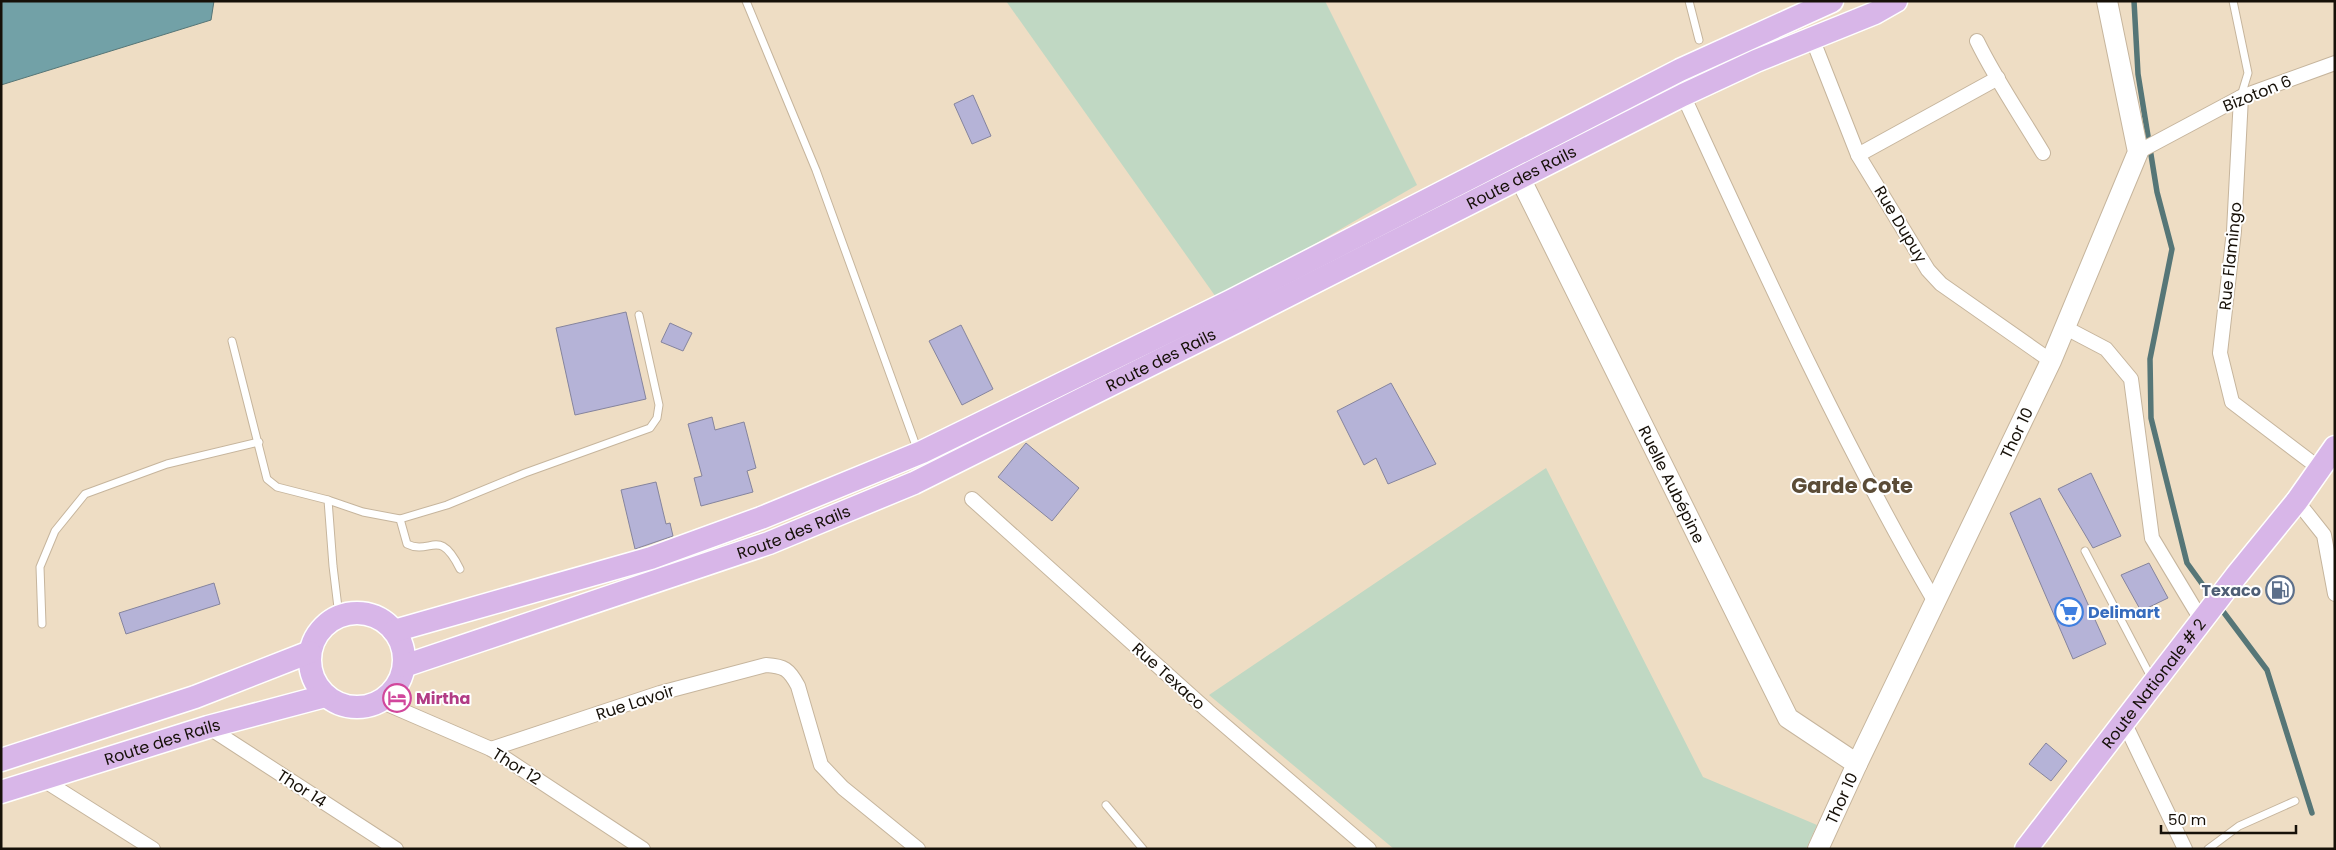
<svg xmlns="http://www.w3.org/2000/svg" width="2336" height="850" font-family="Poppins,sans-serif">
<style>
.green{fill:#c0d8c3}
.water{fill:#72a1a7;stroke:#567677}
.lines{fill:none;stroke-linecap:round;stroke-linejoin:round}
.stream{stroke:#567677;stroke-width:5.5}
.building{fill:#b5b3d7;stroke:#85849d}
.lane-casing{stroke:#c6b59d;stroke-width:9}
.street-casing{stroke:#c6b59d;stroke-width:16}
.secondary-casing{stroke:#c6b59d;stroke-width:22}
.primary-casing{stroke:#fff;stroke-width:25}
.lane{stroke:#fff;stroke-width:7}
.street{stroke:#fff;stroke-width:14}
.secondary{stroke:#fff;stroke-width:20}
.primary{stroke:#d8b6e8;stroke-width:22}
.labels{text-anchor:middle;stroke-width:4;stroke-linejoin:round;paint-order:stroke}
.street-label{font-size:16px;fill:#161008;stroke:#fff}
.service-label{font-size:16px;font-weight:bold;fill:#4e5e75;stroke:#fff;text-anchor:end}
.shop-label{font-size:16px;font-weight:bold;fill:#366cbe;stroke:#fff;text-anchor:start}
.hotel-label{font-size:16px;font-weight:bold;fill:#b23c85;stroke:#fff;text-anchor:start}
.district-label{font-size:21px;font-weight:bold;fill:#5b4c37;stroke:#fff}
</style>
<rect width="100%" height="100%" fill="#eeddc4"/>
<g class="green">
<polygon points="1006,1 1325,1 1417,185 1218,300"/>
<polygon points="1546,468 1703,777 1817,825 1806,849 1394,849 1209,695"/>
</g>
<polygon class="water" points="1,1 214,1 211,20 1,85"/>
<g class="lines">
<g class="stream">
<polyline points="2134,1 2138,74 2157,192 2172,249 2150,359 2151,418 2187,563 2213,599"/>
<polyline points="2219,606 2267,670 2312,813"/>
</g>
</g>
<g class="building">
<polygon points="973,95 991,136 972,144 954,104"/>
<polygon points="626,312 646,399 575,415 556,328"/>
<polygon points="670,323 692,333 683,351 661,342"/>
<polygon points="961,325 993,389 962,405 929,341"/>
<polygon points="1391,383 1436,464 1388,484 1376,458 1364,465 1337,411"/>
<polygon points="712,417 715,430 744,422 756,468 747,471 753,492 701,506 694,478 702,476 688,424"/>
<polygon points="1026,443 1079,488 1052,521 998,477"/>
<polygon points="2091,473 2121,536 2093,548 2058,489"/>
<polygon points="656,482 666,524 670,523 673,536 635,549 621,490"/>
<polygon points="2040,498 2106,644 2073,659 2010,513"/>
<polygon points="2149,563 2168,598 2141,611 2121,575"/>
<polygon points="214,583 220,604 126,634 119,613"/>
<polygon points="2046,743 2067,761 2051,781 2029,764"/>
</g>
<g class="lines">
<defs>
<g id="lane">
<polyline points="746,1 816,170 915,443"/>
<polyline points="1689,1 1699,40"/>
<polyline points="2233,1 2248,73 2241,96"/>
<polyline points="232,341 267,479 277,487 328,500 333,566 339,616"/>
<polyline points="328,500 363,512 400,519 447,505 525,473 650,428 657,418 659,405 639,315"/>
<path d="M400,519L407,544C431,556 439,526 460,569"/>
<polyline points="2085,551 2152,679"/>
<polyline points="42,624 40,567 55,531 85,494 167,464 259,442"/>
<polyline points="1106,805 1143,849"/>
<polyline points="2208,849 2239,826 2295,801"/>
</g>
<g id="street">
<polyline points="1812,38 1858,155 1928,270 1941,284 2051,361"/>
<path d="M1977,41C1996,80 2021,116 2043,153"/>
<path d="M1683,95C1762,267 1840,439 1935,602"/>
<polyline points="2241,97 2234,231 2220,353 2232,402 2319,468"/>
<polyline points="2138,152 2241,97 2335,63"/>
<polyline points="1858,155 1998,78"/>
<polyline points="2066,328 2106,349 2131,379 2152,538 2202,621"/>
<polyline points="972,499 1208,711 1369,849"/>
<polyline points="2297,501 2324,535 2335,594"/>
<polyline points="380,701 491,749 643,849"/>
<polyline points="2124,722 2185,849"/>
<polyline points="208,727 396,849"/>
<path d="M491,749L660,693L766,665C784,666 789,669 798,686L821,765L843,788L918,849"/>
<polyline points="42,779 153,849"/>
</g>
<g id="secondary">
<path id="s1" d="M1520,178L1788,718L1857,764"/>
<path id="s2" d="M1818,849L1857,764L2051,361L2138,152L2107,1"/>
</g>
<g id="primary">
<circle cx="357" cy="660" r="47"/>
<polyline points="394,631 651,558 761,518 922,452 1231,301 1680,70 1832,1"/>
<path id="s3" d="M404,666L769,543L914,483L1238,321L1683,95L1756,61L1875,13L1896,1"/>
<polyline points="1,760 195,697 310,652"/>
<path id="s4" d="M1,792L208,727L325,696"/>
<path id="s5" d="M2026,849L2236,576L2297,501L2335,447"/>
</g>
</defs>
<use href="#lane" class="lane-casing"/>
<use href="#street" class="street-casing"/>
<use href="#secondary" class="secondary-casing"/>
<use href="#primary" class="primary-casing"/>
<use href="#lane" class="lane"/>
<use href="#street" class="street"/>
<use href="#secondary" class="secondary"/>
<use href="#primary" class="primary"/>
</g>
<defs>
<symbol id="fuel-ring" viewBox="-11 -11 22 22"><circle r="9.5" fill="#fff" stroke="#5c6f8a" stroke-width="1.5"/><path d="M-5.5-6h7V0h2V4h1.3V-2.5L3-4.5l.8-.8L6-3V5H2.5V1h-1V6h-7ZM-4.2-4.7v3.2H.2V-4.7Z" fill="#5c6f8a"/></symbol>
<symbol id="supermarket-ring" viewBox="-11 -11 22 22"><circle r="9.5" fill="#fff" stroke="#3f7fe0" stroke-width="1.5"/><path d="M-6-5.5h2.5l.6 2H6L4.5 2H-2.5L-4.4-4H-6ZM-1.5 3.2a1.3 1.3 0 1 0 .1 0ZM3 3.2a1.3 1.3 0 1 0 .1 0Z" fill="#3f7fe0"/></symbol>
<symbol id="hotel-ring" viewBox="-11 -11 22 22"><circle r="9.5" fill="#fff" stroke="#d1479c" stroke-width="1.5"/><path d="M-6-4.5h1.5V1H6V5H4.5V3h-9V5H-6ZM-4 0a1.8 1.8 0 1 1 3.6 0ZM.5 0V-2.5h3Q6-2.5 6 0Z" fill="#d1479c"/></symbol>
</defs>
<g fill-rule="evenodd">
<use href="#fuel-ring" x="2264" y="574" width="32" height="32"/>
<use href="#supermarket-ring" x="2053" y="596" width="32" height="32"/>
<use href="#hotel-ring" x="381" y="682" width="32" height="32"/>
</g>
<g class="labels">
<g class="street-label">
<text transform="translate(2257 93) rotate(-22)" y="6">Bizoton 6</text>
<text dy="6" stroke="none"><textPath href="#s3" startOffset="1222">Route des Rails</textPath></text>
<text transform="translate(1901 224) rotate(59)" y="6">Rue Dupuy</text>
<text transform="translate(2230 256) rotate(-84)" y="6">Rue Flamingo</text>
<text dy="6" stroke="none"><textPath href="#s3" startOffset="818">Route des Rails</textPath></text>
<text dy="6" stroke="none"><textPath href="#s2" startOffset="461">Thor 10</textPath></text>
<text dy="6" stroke="none"><textPath href="#s1" startOffset="342">Ruelle Aubépine</textPath></text>
<text dy="6" stroke="none"><textPath href="#s3" startOffset="412">Route des Rails</textPath></text>
<text transform="translate(1169 676) rotate(42)" y="6">Rue Texaco</text>
<text dy="6" stroke="none"><textPath href="#s5" startOffset="209">Route Nationale # 2</textPath></text>
<text transform="translate(635 702) rotate(-18)" y="6">Rue Lavoir</text>
<text dy="6" stroke="none"><textPath href="#s4" startOffset="169">Route des Rails</textPath></text>
<text transform="translate(517 766) rotate(32)" y="6">Thor 12</text>
<text transform="translate(302 788) rotate(33)" y="6">Thor 14</text>
<text dy="6" stroke="none"><textPath href="#s2" startOffset="56">Thor 10</textPath></text>
</g>
<g class="service-label">
<text x="2261" y="596">Texaco</text>
</g>
<g class="shop-label">
<text x="2088" y="618">Delimart</text>
</g>
<g class="hotel-label">
<text x="416" y="704">Mirtha</text>
</g>
<g class="district-label">
<text x="1852" y="493">Garde Cote</text>
</g>
</g>
<rect width="2336" height="850" fill="none" stroke="#161008" stroke-width="5"/>
<path d="M2161 825v8h135v-8" fill="none" stroke="#161008" stroke-width="2.5"/>
<text x="2168" y="825" font-size="15" fill="#161008" stroke="#ffffff" stroke-width="4" paint-order="stroke">50 m</text>
</svg>
